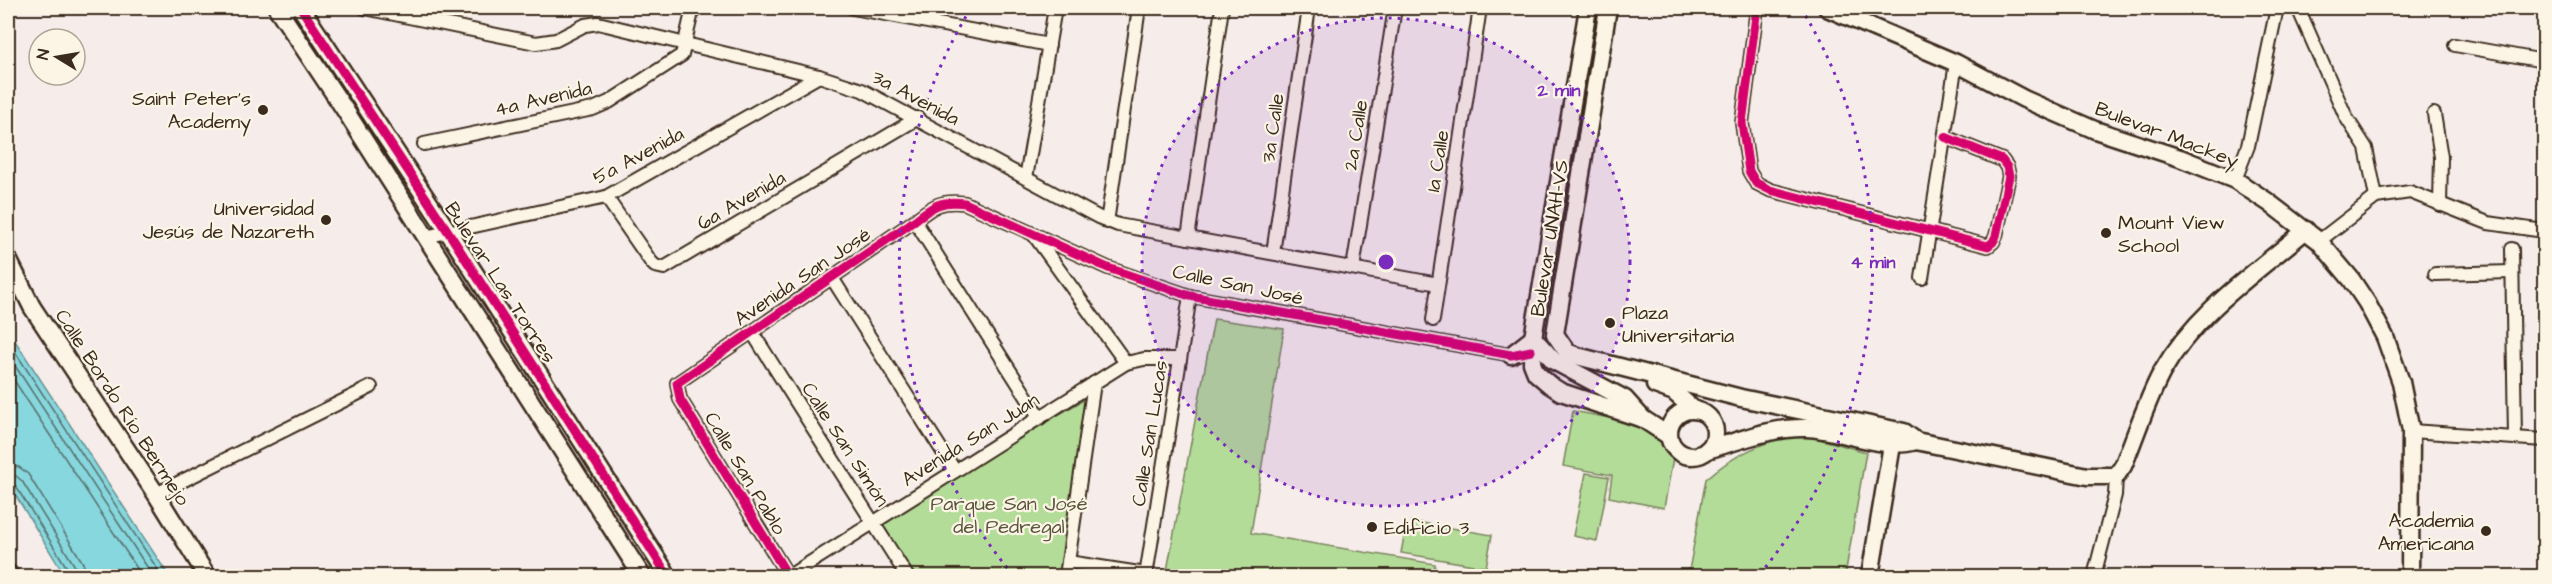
<svg xmlns="http://www.w3.org/2000/svg" width="2552" height="584" font-family="'Architects Daughter',sans-serif">
<style>
.green{fill:#b4dc99;stroke:#78835c;stroke-width:1.5}
.water{fill:#86d7de;stroke:#689291;stroke-width:1.5}
.lines{fill:none;stroke-linecap:round;stroke-linejoin:round}
.shore{stroke:#596f6b;stroke-width:1.5}
.street-casing{stroke:#3b2a1e;stroke-width:16}
.secondary-casing{stroke:#3b2a1e;stroke-width:21}
.street{stroke:#fcf5e5;stroke-width:12}
.secondary{stroke:#fcf5e5;stroke-width:16}
.cycleway-casing{stroke:#fcf5e5;stroke-width:13}
.cycleway{stroke:#d6006c;stroke-width:9}
.ring{fill:none;stroke:#7b2cbf;stroke-width:3;stroke-dasharray:3 6}
.poi-dot{fill:#3b2a1e;stroke:#fcf5e5;stroke-width:2}
.labels{text-anchor:middle;stroke-width:4.5;stroke-linejoin:round;paint-order:stroke}
.street-label{font-size:20px;fill:#3b2a1e;stroke:#fcf5e5}
.poi-label{font-size:20px;fill:#3b2a1e;stroke:#fcf5e5;text-anchor:end}
.park-label{font-size:20px;fill:#59563d;stroke:#fcf5e5}
.centre{fill:#7b2cbf;stroke:#fcf5e5;stroke-width:3}
.ring-label{font-size:18px;text-anchor:middle;font-weight:bold;fill:#7b2cbf;stroke:#fcf5e5;stroke-width:4.5;stroke-linejoin:round;paint-order:stroke}
</style>
<rect width="100%" height="100%" fill="#f6edea"/>
<filter id="ink" filterUnits="userSpaceOnUse"><feTurbulence type="fractalNoise" baseFrequency=".0167" numOctaves="2"/><feDisplacementMap in="SourceGraphic" scale="12" xChannelSelector="R" yChannelSelector="G"/><feConvolveMatrix kernelMatrix="1 2 1 2 8 2 1 2 1" color-interpolation-filters="sRGB"/></filter>
<g filter="url(#ink)">
<g class="green">
<polygon points="1214,319 1284,329 1251,533 1435,564 1433,576 1166,576"/>
<polygon points="1092,395 1061,576 909,576 874,523"/>
<polygon points="1573,411 1678,431 1664,508 1609,497 1612,475 1563,466"/>
<path d="M1798,433L1866,452L1845,576H1688L1706,479C1734,454 1762,443 1798,433Z"/>
<polygon points="1586,473 1609,477 1597,541 1573,536"/>
<polygon points="1411,521 1492,535 1486,567 1476,566 1503,576 1472,576 1473,565 1401,553 1406,526 1410,526"/>
</g>
<polygon class="water" points="8,330 169,576 65,576 8,483"/>
<g class="lines">
<g class="shore">
<polyline points="8,341 162,576"/>
<polyline points="8,355 153,576"/>
<polyline points="8,371 142,576"/>
<polyline points="8,465 19,467 28,474 83,563 87,576"/>
<polyline points="8,474 15,475 22,481 76,568 77,576"/>
<polyline points="8,481 15,485 69,571 70,576"/>
</g>
<defs>
<g id="street">
<polyline points="365,8 536,43 556,40 585,25 598,23 819,76 862,90 1098,217 1118,225 1438,284"/>
<polyline points="853,8 1049,45"/>
<polyline points="1757,8 1742,123 1749,171 1756,183 1770,190 1988,246 1993,242 1996,236 2009,176 2007,167 2002,160 1945,137"/>
<polyline points="2298,8 2346,117 2366,148 2376,197"/>
<polyline points="279,10 292,8"/>
<polyline points="2455,45 2544,61"/>
<polyline points="2434,114 2441,157 2440,205"/>
<polyline points="424,144 593,109 609,102 682,55 693,8"/>
<polyline points="1026,178 1055,8"/>
<polyline points="2235,180 2248,146 2277,8"/>
<polyline points="606,197 651,262 655,266 664,268 918,118"/>
<polyline points="915,221 1040,418"/>
<polyline points="1107,222 1139,8"/>
<polyline points="1034,235 1126,363"/>
<polyline points="425,237 606,197 819,76"/>
<polyline points="1188,238 1222,8"/>
<polyline points="2319,241 2376,197 2410,192 2488,223 2544,231"/>
<polyline points="2512,249 2515,438"/>
<polyline points="1273,253 1309,8"/>
<polyline points="1353,268 1395,8"/>
<polyline points="2435,274 2512,272"/>
<polyline points="832,278 955,471"/>
<polyline points="1922,278 1956,63"/>
<polyline points="1433,320 1480,8"/>
<polyline points="752,332 907,576"/>
<polyline points="2411,431 2544,440"/>
<polyline points="156,494 371,387"/>
<polyline points="1068,562 1146,574"/>
<path d="M788,576L680,399L677,383L907,226C930,210 935,199 965,203L1108,268L1190,296L1511,355L1518,354"/>
<polyline points="789,576 1126,363 1144,359 1180,359"/>
<polyline points="1066,576 1094,383"/>
<polyline points="1146,576 1190,296"/>
<polyline points="2094,576 2115,495 2116,476"/>
</g>
<g id="secondary">
<polyline points="277,8 343,107 642,576"/>
<polyline points="301,8 449,233 668,576"/>
<polyline points="1588,8 1533,338 1532,363 1536,373 1550,385 1561,392 1643,419"/>
<path d="M1608,8L1555,334L1567,352L1577,356L1741,398L1904,432L1916,441L2087,476H2116L2123,466C2136,435 2146,402 2162,372C2195,313 2255,273 2306,230"/>
<polyline points="1827,8 1956,63 2024,99 2095,130 2180,158 2235,180 2268,202 2319,241 2351,279 2367,303 2385,337 2401,382 2411,431 2410,576"/>
<polyline points="8,259 32,307 156,494 207,576"/>
<polyline points="1533,338 1554,361 1625,399 1643,419 1669,436"/>
<polyline points="1511,355 1533,338"/>
<polyline points="1655,385 1674,392 1694,410"/>
<circle cx="1692" cy="433" r="23"/>
<path d="M1707,450C1739,441 1772,427 1806,428C1841,429 1883,451 1916,441"/>
<polyline points="8,573 10,576"/>
<polyline points="1870,576 1894,433"/>
</g>
</defs>
<use href="#street" class="street-casing"/>
<use href="#secondary" class="secondary-casing"/>
<use href="#street" class="street"/>
<use href="#secondary" class="secondary"/>
<defs>
<g id="cycleway">
<polyline points="301,8 449,233 668,576"/>
<polyline points="1757,8 1742,123 1749,171 1756,183 1770,190 1988,246 1993,242 1996,236 2009,176 2007,167 2002,160 1945,137"/>
<path d="M788,576L680,399L677,383L907,226C930,210 935,199 965,203L1108,268L1190,296L1511,355L1531,351"/>
</g>
</defs>
<use href="#cycleway" class="cycleway-casing"/>
<use href="#cycleway" class="cycleway"/>
</g>
</g>
<circle cx="1386" cy="262" r="244" fill="#7b2cbf" fill-opacity=".12"/>
<g class="ring">
<circle cx="1386" cy="262" r="244"/>
<path d="M1013 575A487 487 0 0 1 971 8M1801 8A487 487 0 0 1 1759 575"/>
</g>
<g class="poi-dot">
<circle cx="263" cy="110" r="6"/>
<circle cx="326" cy="220" r="6"/>
<circle cx="2106" cy="233" r="6"/>
<circle cx="1610" cy="323" r="6"/>
<circle cx="1372" cy="527" r="6"/>
<circle cx="2486" cy="531" r="6"/>
</g>
<g class="labels">
<g class="street-label">
<text transform="translate(916 97) rotate(28)" y="7">3a Avenida</text>
<text transform="translate(543 98) rotate(-13)" y="7">4a Avenida</text>
<text transform="translate(1272 128) rotate(-82)" y="7">3a Calle</text>
<text transform="translate(2167 134) rotate(21)" y="7">Bulevar Mackey</text>
<text transform="translate(1355 135) rotate(-81)" y="7">2a Calle</text>
<text transform="translate(638 155) rotate(-28)" y="7">5a Avenida</text>
<text transform="translate(1437 161) rotate(-81)" y="7">1a Calle</text>
<text transform="translate(741 200) rotate(-30)" y="7">6a Avenida</text>
<text transform="translate(1549 238) rotate(-81)" y="7">Bulevar UNAH-VS</text>
<text transform="translate(802 276) rotate(-34)" y="7">Avenida San José</text>
<text transform="translate(501 282) rotate(57)" y="7">Bulevar Las Torres</text>
<text transform="translate(1238 284) rotate(12)" y="7">Calle San José</text>
<text transform="translate(123 407) rotate(57)" y="7">Calle Bordo Río Bermejo</text>
<text transform="translate(1149 433) rotate(-81)" y="7">Calle San Lucas</text>
<text transform="translate(970 439) rotate(-32)" y="7">Avenida San Juan</text>
<text transform="translate(846 444) rotate(57)" y="7">Calle San Simón</text>
<text transform="translate(746 473) rotate(59)" y="7">Calle San Pablo</text>
</g>
<g class="poi-label">
<text x="251" y="105">Saint Peter's<tspan x="251" dy="23">Academy</tspan></text>
<text x="314" y="215">Universidad<tspan x="314" dy="23">Jesús de Nazareth</tspan></text>
<text x="2118" y="229" text-anchor="start">Mount View<tspan x="2118" dy="23">School</tspan></text>
<text x="1622" y="319" text-anchor="start">Plaza<tspan x="1622" dy="23">Universitaria</tspan></text>
<text x="2474" y="527">Academia<tspan x="2474" dy="23">Americana</tspan></text>
<text x="1384" y="534" text-anchor="start">Edificio 3</text>
</g>
<g class="park-label">
<text x="1009" y="510">Parque San José<tspan x="1009" dy="23">del Pedregal</tspan></text>
</g>
</g>
<circle cx="1386" cy="262" r="9" class="centre"/>
<g class="ring-label">
<text x="1559" y="96">2 min</text>
<text x="1873" y="268">4 min</text>
</g>
<rect width="2552" height="584" fill="none" stroke="#fcf5e5" stroke-width="30"/>
<rect x="15" y="15" width="2522" height="554" fill="none" stroke="#3b2a1e" stroke-width="2" filter="url(#ink)"/>
<g transform="translate(57 57) rotate(281)"><circle r="28" fill="#fcf5e5" stroke="#afa495" stroke-width="1.5"/>
<path d="M0-4.5L10 22L0 15L-10 22Z" fill="#3b2a1e"/>
<text y="-9" font-size="16" font-weight="bold" text-anchor="middle" fill="#3b2a1e">N</text>
</g>
</svg>
